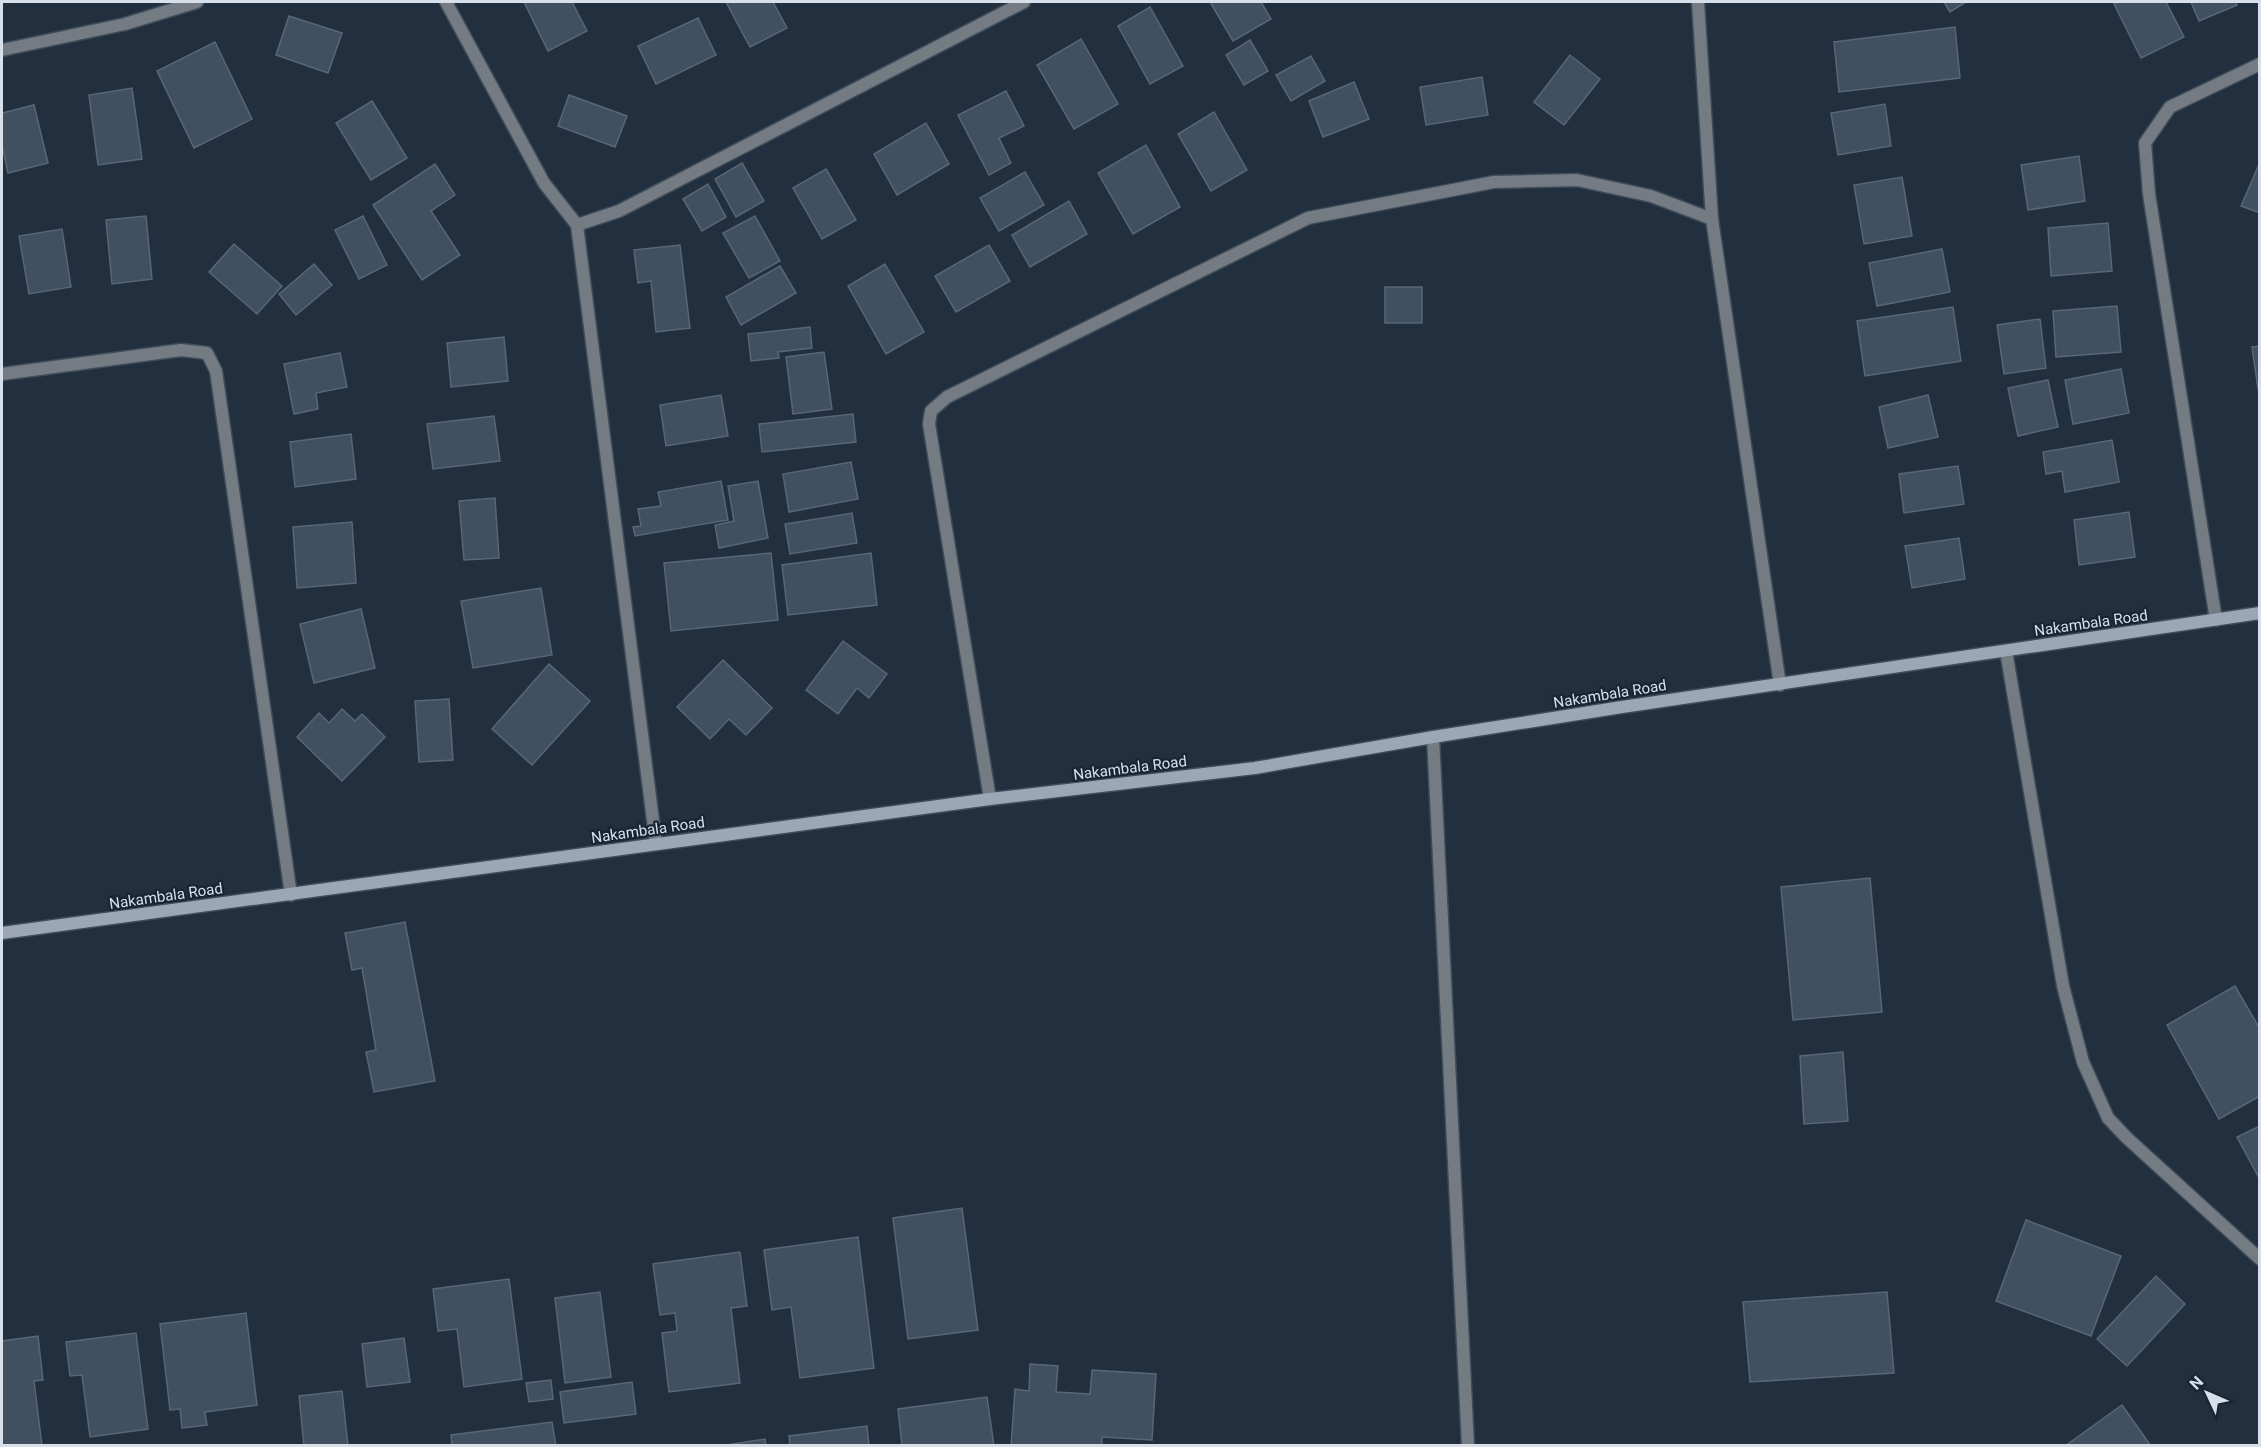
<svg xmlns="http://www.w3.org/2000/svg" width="2261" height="1447" font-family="Roboto,sans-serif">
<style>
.building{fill:#415060;stroke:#576778;stroke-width:1.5}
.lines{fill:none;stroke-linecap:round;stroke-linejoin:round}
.street-casing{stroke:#3e4b5a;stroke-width:15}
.secondary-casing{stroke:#3e4b5a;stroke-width:15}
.street{stroke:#747b83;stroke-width:12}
.secondary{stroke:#9ba7b4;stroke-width:12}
.labels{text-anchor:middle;stroke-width:4.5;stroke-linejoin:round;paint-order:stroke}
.street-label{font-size:15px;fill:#d7e0ea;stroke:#182534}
</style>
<rect width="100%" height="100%" fill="#212f3e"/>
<g class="building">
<polygon points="524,2 572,2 587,31 548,51"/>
<polygon points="726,2 773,2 787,28 750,47"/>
<polygon points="1210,2 1261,2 1271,19 1233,41"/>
<polygon points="1944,2 1966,2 1950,12"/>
<polygon points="2120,2 2166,2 2184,37 2141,58 2114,4"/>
<polygon points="2191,2 2236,2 2237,5 2199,21"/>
<polygon points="1150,7 1183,66 1150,84 1118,26"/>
<polygon points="289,16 342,33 328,73 276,55"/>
<polygon points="698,18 716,55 656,84 638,46"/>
<polygon points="1955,27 1960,78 1839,92 1834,42"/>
<polygon points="1081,39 1118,104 1074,129 1037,65"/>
<polygon points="1250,40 1268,71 1244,85 1226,55"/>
<polygon points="215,42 252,119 194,148 157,71"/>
<polygon points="1570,55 1600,79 1564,125 1534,102"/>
<polygon points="1311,56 1325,81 1291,101 1276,75"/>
<polygon points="1482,77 1488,115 1426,125 1420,87"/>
<polygon points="1354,82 1369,119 1323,137 1309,101"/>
<polygon points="132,88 142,159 98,165 89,95"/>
<polygon points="1006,91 1024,126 999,138 1011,163 989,175 958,115"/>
<polygon points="569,95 627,116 615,147 558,126"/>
<polygon points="372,101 407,158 371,180 336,123"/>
<polygon points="1885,104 1891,146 1838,155 1831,113"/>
<polygon points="34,105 48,163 8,173 2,145 2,113"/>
<polygon points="1214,112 1247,170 1211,191 1178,134"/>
<polygon points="926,123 949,164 897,195 874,154"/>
<polygon points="1146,145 1180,207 1133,234 1098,173"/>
<polygon points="2079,156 2085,201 2028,210 2021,165"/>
<polygon points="2260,162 2260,213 2241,206"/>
<polygon points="742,163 764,201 736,217 715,179"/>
<polygon points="435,164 455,195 431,211 460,255 422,280 373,205"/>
<polygon points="826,169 856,220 822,239 793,188"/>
<polygon points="1025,172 1044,205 999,231 980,198"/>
<polygon points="1902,177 1912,236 1864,244 1854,185"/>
<polygon points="708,184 726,217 702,231 683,199"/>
<polygon points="1069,201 1087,234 1030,267 1012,235"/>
<polygon points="146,216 152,279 112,284 106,220"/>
<polygon points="363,216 387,265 359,279 335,230"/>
<polygon points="755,216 780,261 749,278 723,233"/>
<polygon points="2108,223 2112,271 2051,276 2048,228"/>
<polygon points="62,229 71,287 29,294 19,236"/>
<polygon points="234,244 282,286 257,314 209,272"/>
<polygon points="680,245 690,328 656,332 651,281 638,283 634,250"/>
<polygon points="989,245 1010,281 956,312 935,276"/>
<polygon points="1942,249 1950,292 1877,306 1869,263"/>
<polygon points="314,264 332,285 296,315 279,294"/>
<polygon points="885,264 924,332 886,354 848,286"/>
<polygon points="780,266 796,293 741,325 726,297"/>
<rect x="1385" y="287" width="37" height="36"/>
<polygon points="2117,306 2121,352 2056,357 2053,311"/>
<polygon points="1953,307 1961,361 1865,376 1857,321"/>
<polygon points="2040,319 2046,368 2004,374 1997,325"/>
<polygon points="810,327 812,348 778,352 779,358 751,361 748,334"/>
<polygon points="504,337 508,381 451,387 447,343"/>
<polygon points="2260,346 2260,388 2258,389 2252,347"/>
<polygon points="824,352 832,409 793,414 786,357"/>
<polygon points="340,353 347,387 316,393 318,409 294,414 284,364"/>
<polygon points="2121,369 2129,413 2073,424 2065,380"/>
<polygon points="2048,380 2058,427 2018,436 2008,388"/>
<polygon points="721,395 728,436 666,446 660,405"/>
<polygon points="1928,395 1938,437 1888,448 1879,407"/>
<polygon points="853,414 856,442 762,452 759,424"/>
<polygon points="494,416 500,461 433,469 427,424"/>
<polygon points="351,434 356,479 295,487 290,442"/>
<polygon points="2112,440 2119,482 2065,492 2062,471 2046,474 2043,452"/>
<polygon points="851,462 858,499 789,512 783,474"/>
<polygon points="1958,466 1964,504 1904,513 1899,474"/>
<polygon points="721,481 728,520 635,536 633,527 641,526 638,509 661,506 658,492"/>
<polygon points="758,481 768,538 719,548 715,525 734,521 728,486"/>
<polygon points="495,498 499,558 464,560 459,501"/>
<polygon points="2129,512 2135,557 2079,565 2074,520"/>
<polygon points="852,513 857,543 790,554 785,524"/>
<polygon points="352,522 356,583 297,588 293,527"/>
<polygon points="1959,538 1965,579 1912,588 1905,546"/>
<polygon points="771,553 778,620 671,631 664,563"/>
<polygon points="871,553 877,605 788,615 782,565"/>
<polygon points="541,588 552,655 473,668 461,601"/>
<polygon points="361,609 375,668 314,683 300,624"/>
<polygon points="843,641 887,674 869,698 857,688 838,714 806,690"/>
<polygon points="723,660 772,708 746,735 729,719 710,739 677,707"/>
<polygon points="549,664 590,701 532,765 492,729"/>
<polygon points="449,699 453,760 419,762 415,701"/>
<polygon points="342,709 355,721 362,714 385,737 342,781 297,737 319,713 329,723"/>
<polygon points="1870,878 1882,1012 1793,1020 1781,887"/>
<polygon points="405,922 435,1081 374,1092 366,1052 376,1050 362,968 352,970 345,933"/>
<polygon points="2235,986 2260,1029 2260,1096 2219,1119 2167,1025"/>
<polygon points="1843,1052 1848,1121 1804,1124 1800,1056"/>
<polygon points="2260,1126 2260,1177 2259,1178 2237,1137"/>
<polygon points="962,1208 978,1330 908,1339 893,1218"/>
<polygon points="2026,1220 2121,1256 2091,1336 1996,1301"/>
<polygon points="858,1237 874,1368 800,1378 791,1307 772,1310 764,1250"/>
<polygon points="740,1252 747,1306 731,1308 740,1383 669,1392 662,1333 677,1331 675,1313 660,1315 653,1264"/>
<polygon points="2156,1276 2185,1304 2127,1366 2097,1339"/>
<polygon points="509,1279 522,1379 464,1387 457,1329 438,1331 433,1289"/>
<polygon points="600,1292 611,1377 565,1383 555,1298"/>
<polygon points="1887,1292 1894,1373 1750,1382 1743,1302"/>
<polygon points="246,1313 257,1405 205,1412 207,1425 182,1428 180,1409 170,1410 160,1324"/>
<polygon points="136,1333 148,1429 90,1437 82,1375 70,1376 66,1342"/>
<polygon points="38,1336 43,1380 34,1381 42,1446 2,1446 2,1341"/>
<polygon points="404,1338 410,1382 367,1387 362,1344"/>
<polygon points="1030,1364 1058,1366 1056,1392 1090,1394 1092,1370 1156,1374 1152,1440 1102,1437 1102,1446 1011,1446 1015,1389 1029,1391"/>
<polygon points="551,1380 553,1399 529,1402 526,1383"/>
<polygon points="632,1382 636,1414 564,1423 560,1392"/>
<polygon points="342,1391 348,1446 304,1446 299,1396"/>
<polygon points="987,1397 994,1446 902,1446 898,1409"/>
<polygon points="2122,1405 2151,1446 2065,1446"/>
<polygon points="552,1422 556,1446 452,1446 451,1435"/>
<polygon points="867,1426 869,1446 790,1446 789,1436"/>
<polygon points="765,1439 766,1446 719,1446"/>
</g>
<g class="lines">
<defs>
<g id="street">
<polyline points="446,2 544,183 577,225"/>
<polyline points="1698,2 1712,219 1780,685"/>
<polyline points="2,50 125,24 197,2"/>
<polyline points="2,374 181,350 207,353 216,371 291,895"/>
<polyline points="2216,620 2149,194 2145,143 2170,107 2260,64"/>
<polyline points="2006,651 2063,986 2083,1062 2108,1118 2127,1138 2260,1259"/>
<polyline points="1433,737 1468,1446"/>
<polyline points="990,799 929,424 931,411 947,397 1308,218 1494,182 1577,180 1651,196 1712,219"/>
<polyline points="656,844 577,225 619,211 1024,2"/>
</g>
<polyline id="secondary" points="2,933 990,799 1255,768 1433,737 1622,707 2260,613"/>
</defs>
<use href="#street" class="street-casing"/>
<use href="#secondary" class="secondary-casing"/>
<use href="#street" class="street"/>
<use href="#secondary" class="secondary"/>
</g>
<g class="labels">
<g class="street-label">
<text transform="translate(2091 623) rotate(-8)" y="5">Nakambala Road</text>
<text transform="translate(1610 694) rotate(-9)" y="5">Nakambala Road</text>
<text transform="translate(1130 768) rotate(-7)" y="5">Nakambala Road</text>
<text transform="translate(648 830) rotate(-8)" y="5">Nakambala Road</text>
<text transform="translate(166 896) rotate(-8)" y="5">Nakambala Road</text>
</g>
</g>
<rect width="2261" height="1447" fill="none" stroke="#d7e0ea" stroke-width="6"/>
<g transform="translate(2207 1393) rotate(314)" stroke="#182534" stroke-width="4.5" paint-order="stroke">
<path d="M0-4.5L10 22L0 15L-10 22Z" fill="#d7e0ea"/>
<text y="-9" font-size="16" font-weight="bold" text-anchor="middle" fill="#d7e0ea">N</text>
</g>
</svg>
